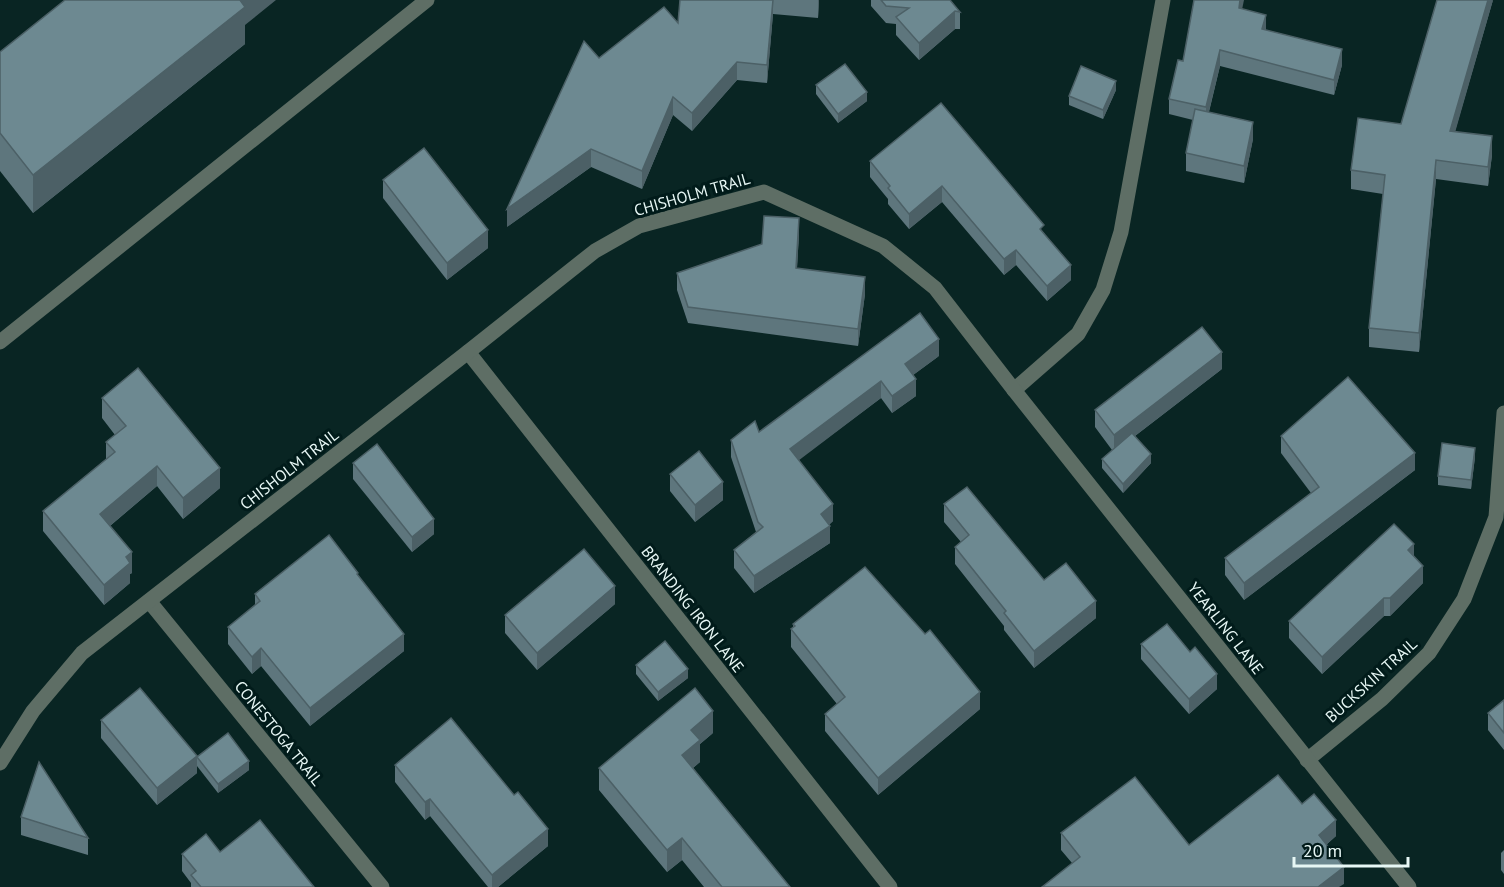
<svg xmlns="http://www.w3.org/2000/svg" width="1504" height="887" font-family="'PT Sans',sans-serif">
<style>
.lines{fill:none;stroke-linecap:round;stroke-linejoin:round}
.minor{stroke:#5e6e65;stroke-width:15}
.wall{fill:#5e767d}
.shaded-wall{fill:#4c6066}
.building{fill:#6d8991;stroke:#4c6066;stroke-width:1.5}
.labels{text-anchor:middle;stroke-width:6;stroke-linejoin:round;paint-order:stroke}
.street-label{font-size:16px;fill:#e7f7f5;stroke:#011b1a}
</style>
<rect width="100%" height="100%" fill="#092523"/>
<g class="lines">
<g class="minor">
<polyline points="0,342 427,0"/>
<polyline points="468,352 890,887"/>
<polyline points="1014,390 1078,334 1103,290 1121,232 1163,0"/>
<polyline points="149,601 382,887"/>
<polyline points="1307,760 1382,699 1429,653 1464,599 1496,517 1504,413"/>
<polyline points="0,763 33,711 82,653 468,352 595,251 639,226 764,192 883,246 935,288 1014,390 1409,887"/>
</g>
</g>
<g class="wall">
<polygon points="680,0 819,0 818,18 773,14 767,83 737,80 692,131 673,115 642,189 591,167 507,227 678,23"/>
<polygon points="871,0 950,0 960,12 960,29 955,29 919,60 896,35 896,24 886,23 871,6"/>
<polygon points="1493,0 1455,131 1492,155 1488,186 1436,179 1419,352 1369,347 1369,328 1383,194 1351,189 1351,170 1401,124"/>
<polygon points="1242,9 1266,30 1342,65 1334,95 1220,66 1209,112 1253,139 1244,183 1186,171 1186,153 1193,120 1169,114 1169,99 1183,61"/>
<polygon points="245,25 245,44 33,213 0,171 0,52"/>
<polygon points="816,85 867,101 838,123 816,94"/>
<polygon points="1116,90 1103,119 1069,105 1069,96"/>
<polygon points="941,103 1044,233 1071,280 1047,301 1016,265 1004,275 942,202 909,229 888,204 888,199 870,177 870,161"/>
<polygon points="383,180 488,248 447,280 383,198"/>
<polygon points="799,234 797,268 865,294 858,346 688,323 677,290 677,273"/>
<polygon points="939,356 913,375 916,396 892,413 881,398 798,460 833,521 829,525 830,543 754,593 734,568 734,550 756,532 731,457 731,440 759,432"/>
<polygon points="1222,369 1135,436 1151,463 1123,493 1102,468 1102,459 1112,450 1095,427 1095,410"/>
<polygon points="102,398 220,488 183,519 157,486 110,526 132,573 130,574 130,583 104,605 43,531 43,511 106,459 106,442 115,435 102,418"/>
<polygon points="1281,436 1415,470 1244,600 1225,575 1225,558 1311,493 1281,453"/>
<polygon points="1475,457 1471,489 1438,485 1438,476"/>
<polygon points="353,463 434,534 412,552 353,479"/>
<polygon points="670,474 723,500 695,522 670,491"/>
<polygon points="944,504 1044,580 1096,618 1034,668 1004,630 1004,626 955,564 955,547 961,542 944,522"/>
<polygon points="1414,556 1423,583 1390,616 1384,616 1322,674 1289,638 1289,621"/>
<polygon points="358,576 404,651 310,726 261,666 252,674 228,644 228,627 255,606 255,594"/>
<polygon points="615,604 537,670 505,633 505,615"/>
<polygon points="793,624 980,709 878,795 825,731 825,714 837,704 791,647 791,629 793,628"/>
<polygon points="1141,644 1217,689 1189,714 1141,659"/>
<polygon points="636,665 688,678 658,701 636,674"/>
<polygon points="1504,700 1504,750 1488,730 1488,713"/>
<polygon points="101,720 197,773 157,805 101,738"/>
<polygon points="713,733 700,744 700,762 693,768 790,887 704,887 682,860 667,872 599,790 599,768"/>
<polygon points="197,757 249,770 218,793 197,766"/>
<polygon points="395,765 548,846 498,887 488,887 430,816 425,820 395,782"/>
<polygon points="1302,804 1336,836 1326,845 1344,884 1072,863 1061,850 1061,833 1189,845"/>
<polygon points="21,817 88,838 88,855 21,835"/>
<polygon points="1504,850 1504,874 1501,870 1501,853"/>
<polygon points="220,852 314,887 191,887 191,883 182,871 182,854"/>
</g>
<g class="shaded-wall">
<polygon points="236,0 276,0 245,25 245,44 33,213 33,175"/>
<polygon points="773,0 773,14 767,83 767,65"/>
<polygon points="818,0 819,0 818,18"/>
<polygon points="1240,0 1244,0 1239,24 1239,8"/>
<polygon points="1488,0 1493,0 1450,150 1450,131"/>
<polygon points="955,11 955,29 919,60 919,43"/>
<polygon points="1266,15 1266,31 1262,29"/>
<polygon points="1342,49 1342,65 1334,95 1334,80"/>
<polygon points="1220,50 1220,66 1206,123 1206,107"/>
<polygon points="737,62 737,80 692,131 692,113"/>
<polygon points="1116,81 1116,90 1103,119 1103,110"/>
<polygon points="867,92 867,101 838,123 838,114"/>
<polygon points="673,97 673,115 642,189 642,171"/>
<polygon points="1253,122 1253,139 1244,183 1244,166"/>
<polygon points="1492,136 1492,155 1488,186 1488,167"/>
<polygon points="591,149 591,167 507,227 507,209"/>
<polygon points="1436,160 1436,179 1419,352 1419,333"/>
<polygon points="942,186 942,202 909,229 909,214"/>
<polygon points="799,218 799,234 796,285 796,268"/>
<polygon points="488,230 488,248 447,280 447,263"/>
<polygon points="1016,250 1016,265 1004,275 1004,259"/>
<polygon points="1071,265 1071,280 1047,301 1047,286"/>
<polygon points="865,277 865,294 858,346 858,329"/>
<polygon points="939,339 939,356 905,381 905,364"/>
<polygon points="1222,352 1222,369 1114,452 1114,435"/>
<polygon points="916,379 916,396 892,413 892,396"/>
<polygon points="881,381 881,398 790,467 790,449"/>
<polygon points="1475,448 1475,457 1471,489 1471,480"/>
<polygon points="1415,453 1415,470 1244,600 1244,583"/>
<polygon points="1151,454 1151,463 1123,493 1123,484"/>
<polygon points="157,466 157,486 100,534 100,514"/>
<polygon points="220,468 220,488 183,519 183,498"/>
<polygon points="723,482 723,500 695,522 695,505"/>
<polygon points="833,504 833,521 821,531 821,514"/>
<polygon points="434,519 434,534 412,552 412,537"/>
<polygon points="830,526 830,543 754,593 754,576"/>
<polygon points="1414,544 1414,562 1408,550"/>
<polygon points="132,552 132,573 130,574 130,583 104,605 104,585 126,557"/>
<polygon points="1423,566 1423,583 1390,616 1390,598"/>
<polygon points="615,586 615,604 537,670 537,653"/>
<polygon points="1384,598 1384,616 1322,674 1322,657"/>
<polygon points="1096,601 1096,618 1034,668 1034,651"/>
<polygon points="404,634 404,651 310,726 310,708"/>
<polygon points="261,648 261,666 252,674 252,657"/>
<polygon points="688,669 688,678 658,701 658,692"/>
<polygon points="1217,674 1217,689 1189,714 1189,699"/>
<polygon points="980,692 980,709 878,795 878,778"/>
<polygon points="713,711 713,733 700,744 700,762 682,777 682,755 691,730"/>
<polygon points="197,756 197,773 157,805 157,788"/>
<polygon points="249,761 249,770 218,793 218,784"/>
<polygon points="430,799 430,816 425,820 425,802"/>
<polygon points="1336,820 1336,836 1319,851 1319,835"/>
<polygon points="548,829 548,846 498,887 492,887 492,875"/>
<polygon points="682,838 682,860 667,872 667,850"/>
<polygon points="1344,867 1344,884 1339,887 1318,887"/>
</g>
<g class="building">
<polygon points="65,0 240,0 245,7 33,175 0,133 0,52"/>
<polygon points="680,0 773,0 767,65 737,62 692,113 673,97 642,171 591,149 507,209 584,41 599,58 664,7 678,23"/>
<polygon points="881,0 950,0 960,12 955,11 919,43 896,17 909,8 886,6"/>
<polygon points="1194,0 1240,0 1239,8 1266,15 1262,29 1342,49 1334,80 1220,50 1206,107 1169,99 1178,60 1183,61"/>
<polygon points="1437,0 1488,0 1450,131 1492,136 1488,167 1436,160 1419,333 1369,328 1385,175 1351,170 1358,118 1401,124"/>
<polygon points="845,64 867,92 838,114 816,85"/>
<polygon points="1081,66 1116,81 1103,110 1069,96"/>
<polygon points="941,103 1044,225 1040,229 1071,265 1047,286 1016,250 1004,259 942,186 909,214 888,188 890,186 870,161"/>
<polygon points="1195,109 1253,122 1244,166 1186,153"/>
<polygon points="424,148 488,230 447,263 383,180"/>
<polygon points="764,216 799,218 796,268 865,277 858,329 688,307 677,273 762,244"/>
<polygon points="920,313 939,339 905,364 916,379 892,396 881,381 790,449 833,504 821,514 830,526 754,576 734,550 763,527 758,522 731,440 755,421 759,432"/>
<polygon points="1202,327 1222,352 1114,435 1095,410"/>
<polygon points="138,368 220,468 183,498 157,466 100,514 132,552 126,557 130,563 104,585 43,511 115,452 106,442 126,426 102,398"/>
<polygon points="1348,377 1415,453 1244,583 1225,558 1319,487 1281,436"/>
<polygon points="1132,433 1151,454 1123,484 1102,459"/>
<polygon points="1442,443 1475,448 1471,480 1438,476"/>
<polygon points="377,444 434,519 412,537 353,463"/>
<polygon points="699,451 723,482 695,505 670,474"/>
<polygon points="967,487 1044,580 1066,563 1096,601 1034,651 1004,613 1006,611 955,547 969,535 944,504"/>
<polygon points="1394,524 1414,544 1408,550 1423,566 1390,598 1384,598 1322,657 1289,621"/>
<polygon points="329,535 358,573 357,574 404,634 310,708 261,648 252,657 228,627 260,601 255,594"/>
<polygon points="584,549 615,586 537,653 505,615"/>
<polygon points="865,567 925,634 930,630 980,692 878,778 825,714 845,697 791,629 795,626 793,624"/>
<polygon points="1167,624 1190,652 1195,647 1217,674 1189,699 1141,644"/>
<polygon points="665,641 688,669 658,692 636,665"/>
<polygon points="140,688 197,756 157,788 101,720"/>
<polygon points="695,688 713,711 691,730 700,740 682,755 790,887 722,887 682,838 667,850 599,768"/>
<polygon points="1504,700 1504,733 1488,713"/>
<polygon points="451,718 514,795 518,792 548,829 492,875 430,799 425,802 395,765"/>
<polygon points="228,733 249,761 218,784 197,757"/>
<polygon points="39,762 88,838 21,817"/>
<polygon points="1278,775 1302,804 1314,794 1336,820 1319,835 1344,867 1318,887 1042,887 1080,857 1061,833 1135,777 1189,845"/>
<polygon points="260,820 314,887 201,887 191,875 196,871 182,854 206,834 220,852"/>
</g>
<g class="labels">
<g class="street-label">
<text transform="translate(692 194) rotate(-16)" y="6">CHISHOLM TRAIL</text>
<text transform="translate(289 469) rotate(-38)" y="6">CHISHOLM TRAIL</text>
<text transform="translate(693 609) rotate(52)" y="6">BRANDING IRON LANE</text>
<text transform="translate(1226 628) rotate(52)" y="6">YEARLING LANE</text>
<text transform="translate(1371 680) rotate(-42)" y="6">BUCKSKIN TRAIL</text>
<text transform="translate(279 733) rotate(51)" y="6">CONESTOGA TRAIL</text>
</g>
</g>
<path d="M1294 857v9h114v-9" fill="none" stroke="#e7f7f5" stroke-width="3"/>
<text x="1303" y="857" font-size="18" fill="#e7f7f5" stroke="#011b1a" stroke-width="4.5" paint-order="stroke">20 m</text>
</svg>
